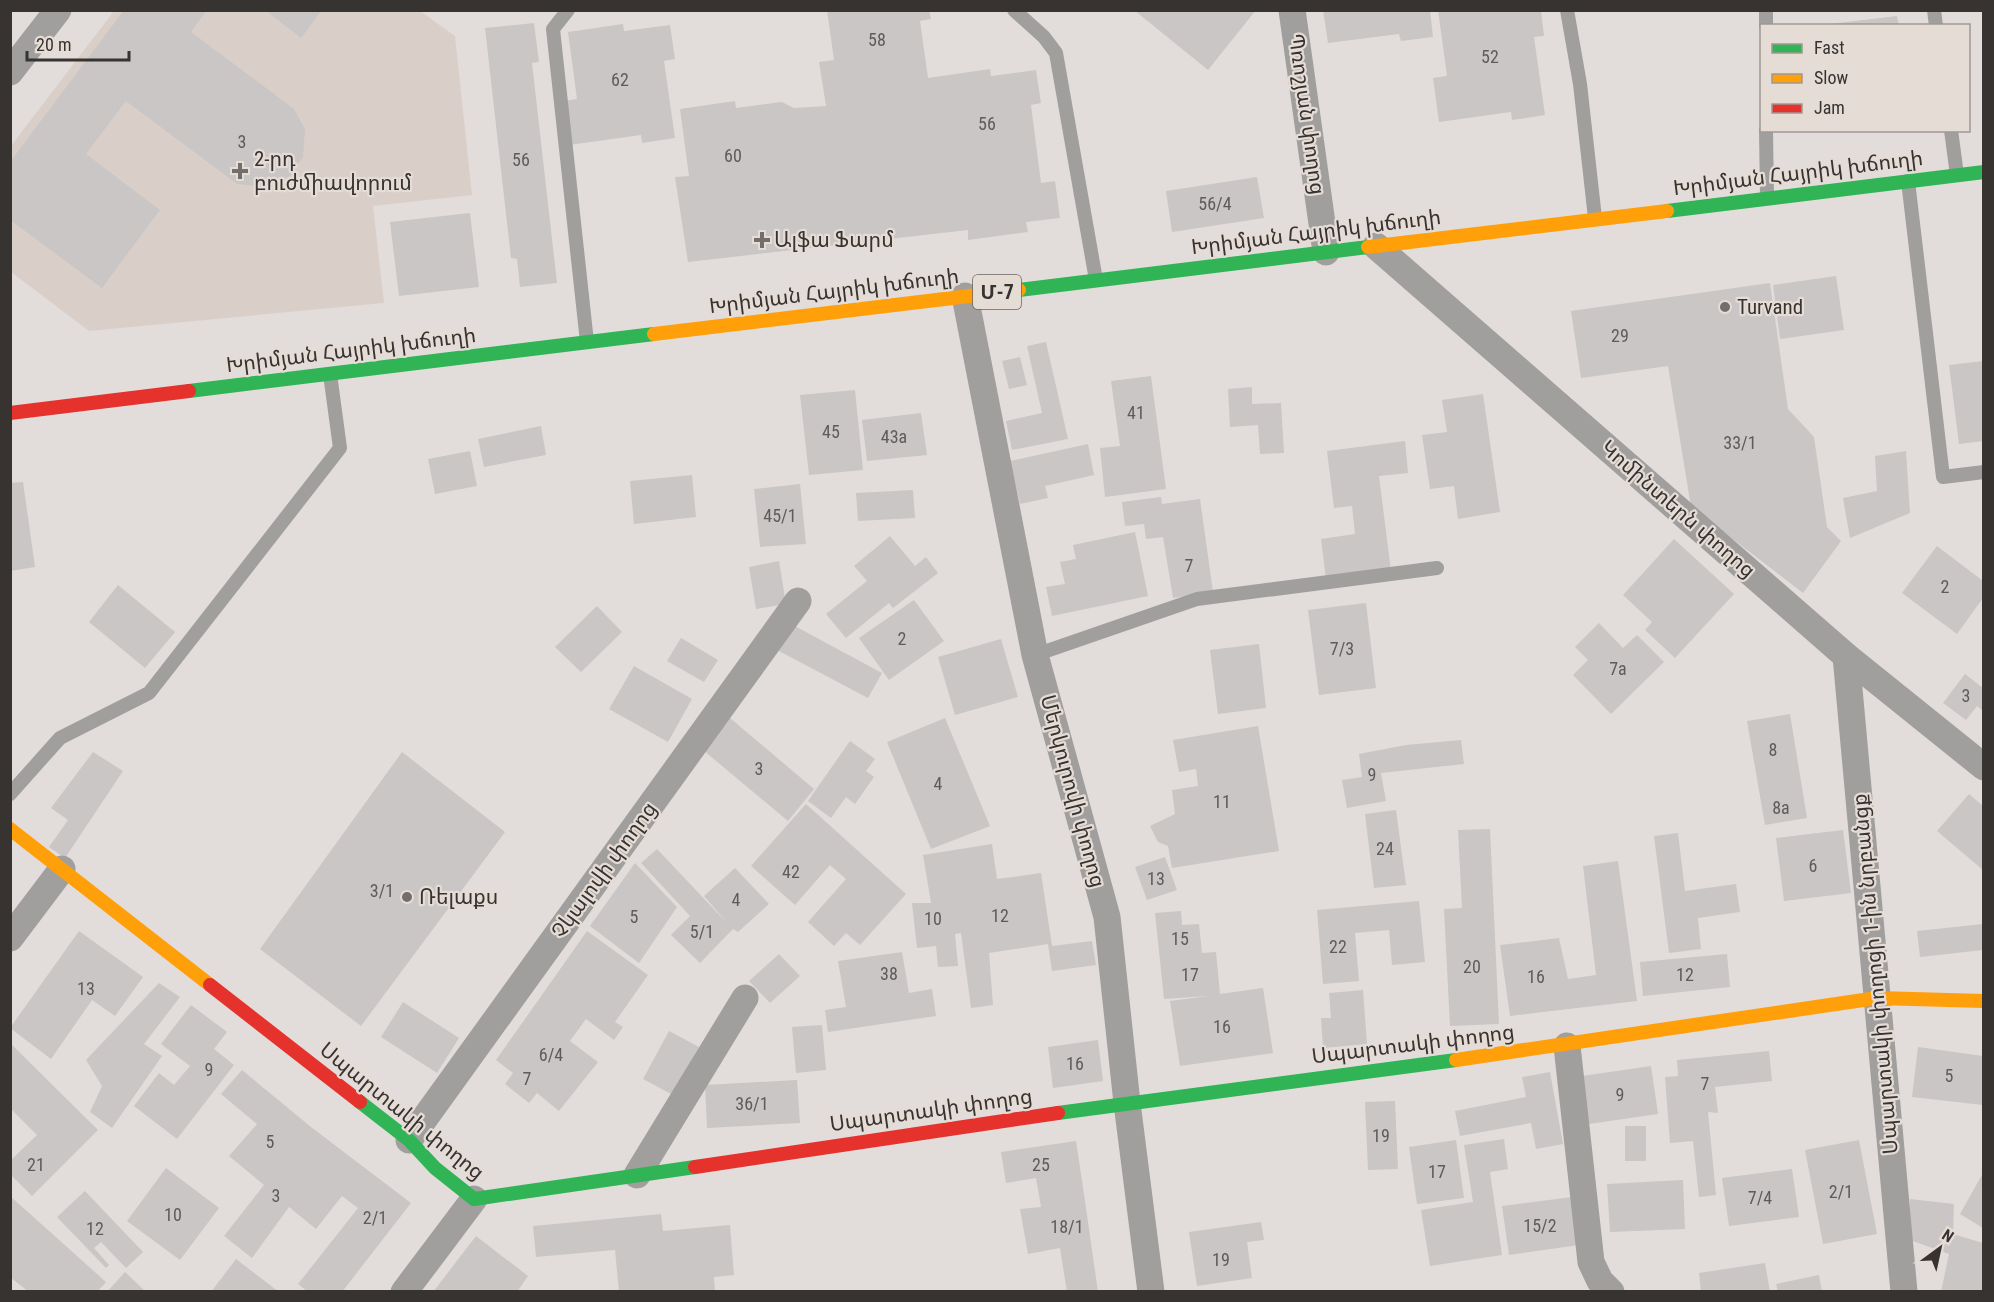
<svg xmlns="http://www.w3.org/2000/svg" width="1994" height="1302" font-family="'Roboto Condensed','Noto Sans Armenian',sans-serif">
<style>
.built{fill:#d9cfc8}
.building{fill:#c9c6c5}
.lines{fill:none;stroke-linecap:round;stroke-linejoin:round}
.lane{stroke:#a09f9e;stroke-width:14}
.street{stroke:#a09f9e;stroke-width:27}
.fast{stroke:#30b455;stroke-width:14}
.slow{stroke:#ff9f0a;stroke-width:14}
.jam{stroke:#e5322d;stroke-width:14}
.poi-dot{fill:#736e6c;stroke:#e6dcd6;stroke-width:2}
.labels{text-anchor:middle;stroke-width:4.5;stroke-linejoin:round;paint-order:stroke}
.number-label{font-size:18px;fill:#5f5b59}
.shield{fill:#e6dcd6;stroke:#6c6662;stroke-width:1.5}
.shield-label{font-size:20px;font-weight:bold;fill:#373331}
.street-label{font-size:21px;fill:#373331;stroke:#e6dcd6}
.poi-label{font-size:21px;fill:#373331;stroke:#e6dcd6;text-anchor:start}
</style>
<rect width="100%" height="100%" fill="#e2ddda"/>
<polygon class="built" points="114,11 420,11 455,36 472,195 373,206 384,303 89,331 11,272 10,147"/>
<g class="building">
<polygon points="124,10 207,10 191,32 294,109 305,129 303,157 290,176 264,187 237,184 126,101 86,154 160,210 102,288 10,220 10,162"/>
<polygon points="265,10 322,10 301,38"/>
<polygon points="827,10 929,10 931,19 920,21 928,78 990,69 991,76 1036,70 1041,103 1031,105 1041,183 1055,181 1060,218 1026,222 1028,232 968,240 968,230 688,262 675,177 689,176 680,109 735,101 736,108 782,102 794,108 826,106 819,62 834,60"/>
<polygon points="1134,10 1256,10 1208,70"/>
<polygon points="1323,10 1430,10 1433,37 1401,41 1399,34 1328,43"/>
<polygon points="1438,10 1541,10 1544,36 1534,37 1545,115 1512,120 1511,112 1439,122 1433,78 1447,76"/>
<polygon points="1897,16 1899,26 1830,26 1830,24"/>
<polygon points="534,23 539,62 532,63 557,283 520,287 517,259 511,258 485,28"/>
<polygon points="623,24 624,31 670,25 675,59 664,61 675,138 642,143 641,135 569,145 563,101 577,99 568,32"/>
<polygon points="1257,177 1264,218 1172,232 1166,191"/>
<polygon points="470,213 479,287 399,296 390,222"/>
<polygon points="1836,276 1844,330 1780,339 1773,285"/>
<polygon points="1770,283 1788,409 1814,437 1827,527 1841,541 1803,593 1691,507 1668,366 1581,378 1571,311"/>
<polygon points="1046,342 1068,439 1012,450 1006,421 1042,413 1027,346"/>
<polygon points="1020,357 1027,385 1009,389 1002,361"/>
<polygon points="1983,361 1983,441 1959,444 1949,365"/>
<polygon points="1151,376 1166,489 1105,497 1100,448 1120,446 1111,381"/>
<polygon points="1252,387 1252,404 1281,403 1284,453 1260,454 1258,425 1230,427 1228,389"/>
<polygon points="855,390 863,470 809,475 800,395"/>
<polygon points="1483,394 1500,512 1458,519 1454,486 1430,489 1422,435 1447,432 1442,400"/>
<polygon points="921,413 927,455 867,461 862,420"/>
<polygon points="541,426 546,455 484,467 478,439"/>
<polygon points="1405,441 1408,473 1379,476 1391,571 1326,579 1321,539 1355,534 1352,506 1334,508 1327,451"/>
<polygon points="1088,444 1094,475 1045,486 1048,498 1020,504 1010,461"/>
<polygon points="470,451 477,486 435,494 428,459"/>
<polygon points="1906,451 1910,513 1850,538 1843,498 1877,491 1875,456"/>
<polygon points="692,475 696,517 634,524 630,481"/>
<polygon points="23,482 35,567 10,571 10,483"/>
<polygon points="800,484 806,544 760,547 754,489"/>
<polygon points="913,490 915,518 858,521 856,493"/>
<polygon points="1161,497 1162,504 1200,499 1213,592 1173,598 1163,537 1146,539 1144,524 1125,526 1122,502"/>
<polygon points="1135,532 1148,596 1052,616 1046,587 1065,584 1060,562 1076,559 1073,545"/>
<polygon points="890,536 915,566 926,557 938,573 893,608 889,603 846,638 826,614 867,581 854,566"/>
<polygon points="1674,539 1734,594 1675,658 1645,630 1652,622 1623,595"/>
<polygon points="1937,546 1983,581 1983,598 1957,634 1902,593"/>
<polygon points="779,561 786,604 756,609 749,567"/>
<polygon points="118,585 175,632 145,668 89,622"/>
<polygon points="914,600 944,641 889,680 859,638"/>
<polygon points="1366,603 1376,688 1319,695 1308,610"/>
<polygon points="597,606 622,632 581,672 555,647"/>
<polygon points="1599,623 1623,648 1637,635 1664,662 1611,714 1573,675 1588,660 1575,647"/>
<polygon points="791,624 882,673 868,698 777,650"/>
<polygon points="681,638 718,660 704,682 667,661"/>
<polygon points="1001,639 1018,697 955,715 938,657"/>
<polygon points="1259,644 1266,708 1218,714 1210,650"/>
<polygon points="634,666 692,699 668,742 609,709"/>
<polygon points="1965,674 1983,688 1983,711 1977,706 1966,720 1943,703"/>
<polygon points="1790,714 1807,818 1765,825 1747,721"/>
<polygon points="730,718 814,789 788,821 703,750"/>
<polygon points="945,718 990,826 931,849 887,742"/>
<polygon points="1258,726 1279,851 1172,868 1168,846 1158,842 1150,826 1175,814 1172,790 1198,786 1196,769 1179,772 1173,740"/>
<polygon points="1461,740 1464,764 1381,773 1386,801 1347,808 1342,780 1362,777 1359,754 1406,745"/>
<polygon points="850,741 875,759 866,771 874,777 855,804 846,797 831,818 808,801"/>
<polygon points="93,752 123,771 65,858 49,847 68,820 51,808"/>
<polygon points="402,752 505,832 361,1026 260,949"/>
<polygon points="1969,794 1983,806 1983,870 1937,831"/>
<polygon points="806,804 906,894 860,945 846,933 834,946 808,922 846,879 830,865 795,905 751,866"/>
<polygon points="1396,810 1406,885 1374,888 1365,814"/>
<polygon points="1490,829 1499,1024 1450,1026 1444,909 1462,908 1458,830"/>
<polygon points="1843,830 1851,893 1784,901 1776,838"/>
<polygon points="1678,833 1685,891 1736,884 1740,912 1698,918 1701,949 1669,953 1654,836"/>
<polygon points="992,844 997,879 1041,873 1052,946 1092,941 1096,965 1052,971 1048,944 989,953 993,1005 971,1008 961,933 955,934 958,966 938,967 936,946 917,948 912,903 931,903 923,855"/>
<polygon points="657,849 727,923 704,896 735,868 769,904 738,932 733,929 700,963 671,935 690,916 641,863"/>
<polygon points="1165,857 1177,890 1147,900 1135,867"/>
<polygon points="1618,861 1637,1001 1510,1016 1500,945 1559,938 1568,979 1596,975 1583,866"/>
<polygon points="635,863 677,907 639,963 590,926"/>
<polygon points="1419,901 1425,962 1392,965 1389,930 1355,933 1359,981 1323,984 1317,910"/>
<polygon points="1181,911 1182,925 1199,924 1202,953 1216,952 1220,994 1263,988 1273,1053 1180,1066 1170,1001 1208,996 1164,999 1155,913"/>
<polygon points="1983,924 1983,950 1920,957 1917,931"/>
<polygon points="79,931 143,977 115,1016 92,1000 51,1059 10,1028"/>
<polygon points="587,931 648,975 615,1022 623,1027 614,1040 586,1019 570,1041 598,1062 559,1111 537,1093 529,1103 505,1084 513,1073 496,1060"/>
<polygon points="902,952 909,993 932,989 936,1016 828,1032 825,1010 846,1007 838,961"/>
<polygon points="779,954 800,976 770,1003 749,981"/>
<polygon points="1727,954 1730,987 1643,996 1640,962"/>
<polygon points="159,983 180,997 144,1044 162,1056 112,1128 90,1112 102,1086 86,1060"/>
<polygon points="1363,990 1367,1044 1323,1048 1321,1018 1331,1018 1329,993"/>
<polygon points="403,1002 459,1038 437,1073 381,1037"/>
<polygon points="191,1005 227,1032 214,1049 234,1065 177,1139 134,1106 159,1073 174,1085 190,1066 161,1044"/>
<polygon points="822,1025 826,1070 796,1073 792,1027"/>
<polygon points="669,1031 699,1047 673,1095 643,1079"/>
<polygon points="1098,1040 1103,1081 1053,1088 1048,1047"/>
<polygon points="10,1043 98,1130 32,1196 10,1174 10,1161 37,1135 10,1108"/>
<polygon points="1918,1047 1983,1056 1983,1105 1912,1097"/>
<polygon points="1769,1051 1772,1081 1715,1087 1718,1113 1708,1112 1716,1195 1699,1197 1693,1141 1670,1143 1665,1077 1678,1076 1677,1060"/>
<polygon points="1651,1066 1658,1114 1589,1124 1582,1076"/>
<polygon points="242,1070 311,1127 411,1203 342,1292 308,1292 298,1284 358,1208 342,1196 316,1229 289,1207 252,1258 224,1236 264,1185 229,1156 257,1124 221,1094"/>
<polygon points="1550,1072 1563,1144 1536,1149 1531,1123 1460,1136 1455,1111 1526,1097 1522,1077"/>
<polygon points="797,1080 800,1123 707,1128 705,1085"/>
<polygon points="1395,1101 1398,1169 1368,1170 1365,1102"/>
<rect x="1625" y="1126" width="21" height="35"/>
<polygon points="1504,1139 1508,1169 1490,1172 1502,1255 1430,1266 1421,1210 1473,1202 1464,1145"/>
<polygon points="1456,1140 1464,1198 1417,1204 1409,1147"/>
<polygon points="1859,1140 1877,1234 1823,1244 1805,1150"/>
<polygon points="1076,1141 1085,1201 1098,1292 1067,1292 1060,1248 1028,1254 1020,1209 1041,1207 1036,1178 1006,1183 1001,1152"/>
<polygon points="166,1168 219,1208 180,1260 127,1221"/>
<polygon points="1792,1169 1799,1217 1729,1226 1722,1178"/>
<polygon points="1983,1173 1983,1228 1960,1214"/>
<polygon points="1683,1180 1685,1229 1610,1232 1607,1184"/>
<polygon points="85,1191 143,1252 126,1268 101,1242 94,1248 109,1265 106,1268 57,1217"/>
<polygon points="10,1196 106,1282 97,1292 29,1292 10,1277"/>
<polygon points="1572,1197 1579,1245 1509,1255 1502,1206"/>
<polygon points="1910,1199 1954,1204 1953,1234 1983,1243 1983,1292 1941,1292 1949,1254 1910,1240"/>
<polygon points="661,1214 663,1231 730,1225 734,1275 714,1277 715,1292 619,1292 615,1250 536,1257 533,1226"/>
<polygon points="1261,1222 1264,1240 1247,1242 1252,1278 1197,1286 1189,1232"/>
<polygon points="476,1236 528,1276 517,1292 433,1292"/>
<polygon points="236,1259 279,1292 211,1292"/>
<polygon points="1765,1263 1770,1292 1701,1292 1699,1273"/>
<polygon points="125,1272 146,1292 107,1292"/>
<polygon points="1819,1275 1822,1292 1778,1292 1776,1284"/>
</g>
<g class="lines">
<g class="lane">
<polyline points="568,10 553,29 587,342"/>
<polyline points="1014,10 1044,37 1056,53 1096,280"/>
<polyline points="1567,10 1580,84 1595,218"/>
<polyline points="1766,10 1766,26"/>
<polyline points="1934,10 1936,26"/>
<polyline points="1766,130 1767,198"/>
<polyline points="1951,130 1957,175"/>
<polyline points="1908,181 1943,477 1984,472"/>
<polyline points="1035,655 1197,599 1437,568"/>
<polyline points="10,794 60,738 149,693 340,448 330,374"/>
</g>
<g class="street">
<polyline points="1292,10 1326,252"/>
<polyline points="10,72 58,10"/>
<polyline points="1376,246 1846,656 1984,767"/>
<polyline points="965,296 1035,655 1107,917 1127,1103 1151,1292"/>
<polyline points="1846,656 1904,1292"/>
<polyline points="10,938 62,869"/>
<polyline points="1567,1046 1591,1262 1600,1281 1611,1292"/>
<polyline points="409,1140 798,601"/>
<polyline points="637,1175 745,998"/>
<polyline points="404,1292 474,1199"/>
</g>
<g class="fast">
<polyline points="1667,211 1984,172"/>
<polyline points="1019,290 1368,247"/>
<polyline points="189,391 654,334"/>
<polyline points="360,1102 409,1140 435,1168 474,1199 695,1167"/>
<polyline points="1058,1113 1456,1060"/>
</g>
<g class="slow">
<polyline points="1368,247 1667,211"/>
<polyline points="654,334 1019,290"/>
<polyline points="10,829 210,985"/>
<polyline points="1456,1060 1877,998 1984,1001"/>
</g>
<g class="jam">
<polyline points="10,413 189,391"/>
<polyline points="210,985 360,1102"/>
<polyline points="695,1167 1058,1113"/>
</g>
</g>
<g class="poi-dot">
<path d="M237 162h6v6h6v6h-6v6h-6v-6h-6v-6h6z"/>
<path d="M759 231h6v6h6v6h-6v6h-6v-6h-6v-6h6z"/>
<circle cx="1725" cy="307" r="6"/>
<circle cx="407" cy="897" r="6"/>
</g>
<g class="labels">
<g class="number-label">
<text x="877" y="46">58</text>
<text x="1490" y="63">52</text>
<text x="620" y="86">62</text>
<text x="987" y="130">56</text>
<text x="242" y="148">3</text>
<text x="733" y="162">60</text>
<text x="521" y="166">56</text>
<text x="1215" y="210">56/4</text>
<text x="1620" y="342">29</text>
<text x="1136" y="419">41</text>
<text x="831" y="438">45</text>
<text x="894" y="443">43a</text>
<text x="1740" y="449">33/1</text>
<text x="780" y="522">45/1</text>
<text x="1189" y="572">7</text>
<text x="1945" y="593">2</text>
<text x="902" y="645">2</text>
<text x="1342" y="655">7/3</text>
<text x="1618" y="675">7a</text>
<text x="1966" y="702">3</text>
<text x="1773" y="756">8</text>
<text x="759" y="775">3</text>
<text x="1372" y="781">9</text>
<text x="938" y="790">4</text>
<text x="1222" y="808">11</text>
<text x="1781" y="814">8a</text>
<text x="1385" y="855">24</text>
<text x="1813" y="872">6</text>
<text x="791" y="878">42</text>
<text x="1156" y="885">13</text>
<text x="382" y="897">3/1</text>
<text x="736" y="906">4</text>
<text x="1000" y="922">12</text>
<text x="634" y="923">5</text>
<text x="933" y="925">10</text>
<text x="702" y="938">5/1</text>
<text x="1180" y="945">15</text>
<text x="1338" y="953">22</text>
<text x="1472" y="973">20</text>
<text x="889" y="980">38</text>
<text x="1190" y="981">17</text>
<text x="1685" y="981">12</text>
<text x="1536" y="983">16</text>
<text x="86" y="995">13</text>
<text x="1222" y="1033">16</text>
<text x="551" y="1061">6/4</text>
<text x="1075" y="1070">16</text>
<text x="209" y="1076">9</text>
<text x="1949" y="1082">5</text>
<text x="527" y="1085">7</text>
<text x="1705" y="1090">7</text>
<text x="1620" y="1101">9</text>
<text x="752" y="1110">36/1</text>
<text x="1381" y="1142">19</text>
<text x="270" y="1148">5</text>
<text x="36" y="1171">21</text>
<text x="1041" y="1171">25</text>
<text x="1437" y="1178">17</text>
<text x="1841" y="1198">2/1</text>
<text x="276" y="1202">3</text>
<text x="1760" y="1204">7/4</text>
<text x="173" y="1221">10</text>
<text x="375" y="1224">2/1</text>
<text x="1540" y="1232">15/2</text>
<text x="1067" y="1233">18/1</text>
<text x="95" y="1235">12</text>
<text x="1221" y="1266">19</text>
</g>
<rect class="shield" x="973" y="275" width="48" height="34" rx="4.5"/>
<g class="shield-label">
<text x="997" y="299">Մ-7</text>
</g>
<g class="street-label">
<text transform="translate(1307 114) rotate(82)" y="7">Պռոշյան փողոց</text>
<text transform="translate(1798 173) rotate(-7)" y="7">Խրիմյան Հայրիկ խճուղի</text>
<text transform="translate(1316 232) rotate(-7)" y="7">Խրիմյան Հայրիկ խճուղի</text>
<text transform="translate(834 291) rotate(-7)" y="7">Խրիմյան Հայրիկ խճուղի</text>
<text transform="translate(351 350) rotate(-7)" y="7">Խրիմյան Հայրիկ խճուղի</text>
<text transform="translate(1678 509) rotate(41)" y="7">Կոմինտերն փողոց</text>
<text transform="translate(1073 791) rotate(75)" y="7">Մերկուրովի փողոց</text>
<text transform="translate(604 870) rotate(-54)" y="7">Չկալովի փողոց</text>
<text transform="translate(1875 974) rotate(-95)" y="7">Սպարտակի փողոցի 1-ին նրբանցք</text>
<text transform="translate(1413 1044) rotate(-7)" y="7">Սպարտակի փողոց</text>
<text transform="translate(931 1110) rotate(-8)" y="7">Սպարտակի փողոց</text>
<text transform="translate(402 1111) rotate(39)" y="7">Սպարտակի փողոց</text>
</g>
<g class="poi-label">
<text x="254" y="166">2-րդ<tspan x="254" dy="24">բուժմիավորում</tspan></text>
<text x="774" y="247">Ալֆա Ֆարմ</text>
<text x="1737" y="314">Turvand</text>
<text x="419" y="904">Ռելաքս</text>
</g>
</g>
<rect width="1994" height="1302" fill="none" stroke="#373331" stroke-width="24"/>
<rect x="1760" y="24" width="210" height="108" fill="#e6dcd6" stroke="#a09894" stroke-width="1.5"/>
<rect x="1772" y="44" width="30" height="9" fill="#30b455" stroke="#a09894" stroke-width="1.5"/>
<text x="1814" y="54" font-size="18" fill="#373331">Fast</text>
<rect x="1772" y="74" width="30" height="9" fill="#ff9f0a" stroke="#a09894" stroke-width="1.5"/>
<text x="1814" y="84" font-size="18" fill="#373331">Slow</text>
<rect x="1772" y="104" width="30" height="9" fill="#e5322d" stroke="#a09894" stroke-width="1.5"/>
<text x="1814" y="114" font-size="18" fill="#373331">Jam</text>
<g transform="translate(1940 1248) rotate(33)" stroke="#e6dcd6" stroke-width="4.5" paint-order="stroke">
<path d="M0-4.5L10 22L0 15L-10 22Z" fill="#373331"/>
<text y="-9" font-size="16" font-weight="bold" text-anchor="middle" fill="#373331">N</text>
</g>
<path d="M27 51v9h102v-9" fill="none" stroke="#373331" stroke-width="3"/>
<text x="36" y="51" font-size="18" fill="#373331" stroke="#e6dcd6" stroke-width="4.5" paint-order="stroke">20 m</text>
</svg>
